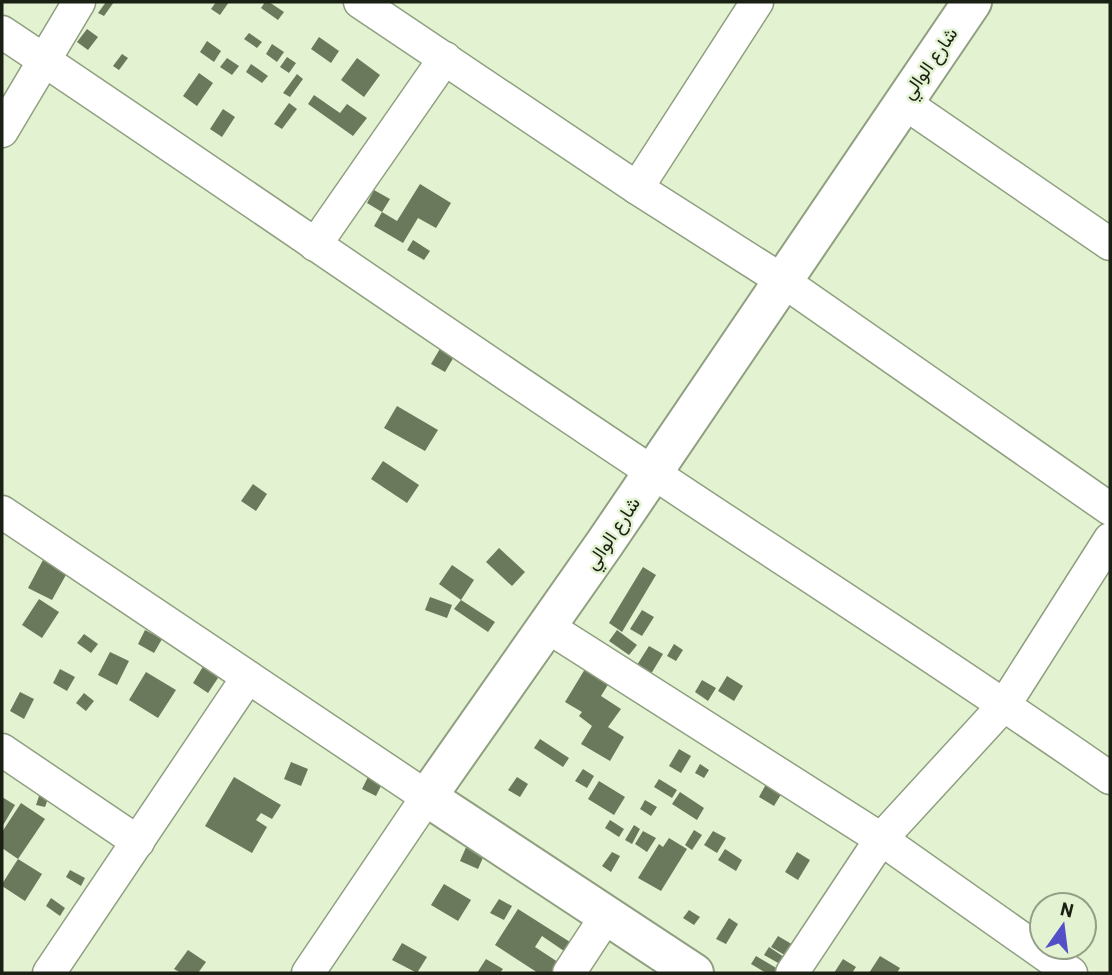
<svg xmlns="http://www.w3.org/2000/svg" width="1112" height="975" font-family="Barlow,Vazirmatn,sans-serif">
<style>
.building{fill:#6a795b}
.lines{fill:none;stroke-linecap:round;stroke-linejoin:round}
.minor-casing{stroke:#8f9f80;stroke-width:35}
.major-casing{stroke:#8f9f80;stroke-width:42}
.minor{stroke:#fff;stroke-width:32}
.major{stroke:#fff;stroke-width:38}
.labels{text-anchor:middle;stroke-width:5;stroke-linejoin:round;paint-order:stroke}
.street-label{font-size:19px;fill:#1a2014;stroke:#e3f3d2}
</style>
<rect width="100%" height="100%" fill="#e3f3d2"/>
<g class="building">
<polygon points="106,2 114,2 104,16 98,13"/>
<polygon points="216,2 229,2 220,15 211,9"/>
<polygon points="265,2 269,2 284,12 278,20 261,8"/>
<polygon points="87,29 98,37 88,50 77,42"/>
<polygon points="249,33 262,42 257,48 244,39"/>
<polygon points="319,37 339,51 331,63 311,49"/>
<polygon points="207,41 221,51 214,62 200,52"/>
<polygon points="272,44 284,52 277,62 266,54"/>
<polygon points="122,54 128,58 119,70 113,66"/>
<polygon points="287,57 296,63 289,73 280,67"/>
<polygon points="227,58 239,66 232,75 220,67"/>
<polygon points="357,58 380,75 364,97 341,80"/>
<polygon points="251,64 268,76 262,83 246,72"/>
<polygon points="199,73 213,83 197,106 183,96"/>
<polygon points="297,74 303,79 290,97 283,93"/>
<polygon points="314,95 340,113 347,104 367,118 353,136 308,104"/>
<polygon points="289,103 297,109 282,129 274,124"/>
<polygon points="223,109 235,117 222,137 210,129"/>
<polygon points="420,184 451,203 436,228 418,218 403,243 374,226 382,212 397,221"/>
<polygon points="374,190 390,199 382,212 367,203"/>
<polygon points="413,240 430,251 424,260 407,250"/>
<polygon points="441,347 455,355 445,372 431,364"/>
<polygon points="397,406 438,430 425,451 384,428"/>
<polygon points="383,461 419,485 407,503 371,479"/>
<polygon points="253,484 267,494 256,511 241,501"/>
<polygon points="499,548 525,572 512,586 486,562"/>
<polygon points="43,560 67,573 52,600 28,588"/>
<polygon points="452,565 474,580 461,600 439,584"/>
<polygon points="643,567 656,575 622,632 609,623"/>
<polygon points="430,597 452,605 447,618 425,610"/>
<polygon points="39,599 59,612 42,638 22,625"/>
<polygon points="461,600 495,622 488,632 454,609"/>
<polygon points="642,610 654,617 642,636 630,629"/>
<polygon points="145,630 162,639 154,653 138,644"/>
<polygon points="617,630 637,645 629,655 609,641"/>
<polygon points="84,634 98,644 91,653 77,643"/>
<polygon points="674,644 683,650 676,661 667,656"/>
<polygon points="649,646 663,654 651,674 637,665"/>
<polygon points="110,652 129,661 117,685 98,675"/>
<polygon points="204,665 220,675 208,693 193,683"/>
<polygon points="60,669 75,677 67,691 53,683"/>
<polygon points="585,669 609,683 601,696 621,709 608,727 624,737 610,761 581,744 592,726 579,716 582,712 565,702"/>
<polygon points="146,672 176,690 158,718 129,700"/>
<polygon points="727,676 743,686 734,701 718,691"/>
<polygon points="702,680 716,688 708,701 695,692"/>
<polygon points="20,692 34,699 24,719 10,711"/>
<polygon points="84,693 94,701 86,711 76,703"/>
<polygon points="540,739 569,758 563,767 534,748"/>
<polygon points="679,749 691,756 681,773 669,766"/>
<polygon points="291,762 308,769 301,786 284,779"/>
<polygon points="700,764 709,770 704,778 695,773"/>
<polygon points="583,769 594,776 587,788 575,781"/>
<polygon points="772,773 788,783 774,806 759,797"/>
<polygon points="234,777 281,805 272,819 261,813 256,820 267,827 252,853 205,826"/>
<polygon points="368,777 382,784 376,796 362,789"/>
<polygon points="517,777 528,784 520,797 508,790"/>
<polygon points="659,779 677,790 672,798 654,787"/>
<polygon points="599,781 625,797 614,815 588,799"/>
<polygon points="680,792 704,808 697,820 672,804"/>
<polygon points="40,793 49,796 45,807 36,805"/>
<polygon points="2,797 15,805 2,827"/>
<polygon points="645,800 657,807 651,816 640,809"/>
<polygon points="21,803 45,819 18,859 2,848 2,832"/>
<polygon points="610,820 624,829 619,837 605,828"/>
<polygon points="634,825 640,829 632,844 625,840"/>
<polygon points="694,830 702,835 692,850 685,845"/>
<polygon points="643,831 656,838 647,852 635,844"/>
<polygon points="713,831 726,838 717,853 704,845"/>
<polygon points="669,838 687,849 661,891 638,878 659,844 663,847"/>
<polygon points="467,845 485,853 478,869 460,861"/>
<polygon points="725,849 742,860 736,871 718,860"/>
<polygon points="612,852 620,856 611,872 602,866"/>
<polygon points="797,852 810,860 798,880 785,872"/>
<polygon points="18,859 42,874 25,901 2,886 2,884"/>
<polygon points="70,870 85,878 81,886 66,877"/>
<polygon points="444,884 471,900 458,921 431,905"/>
<polygon points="51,898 65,908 60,916 46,906"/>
<polygon points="499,899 512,906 504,920 490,913"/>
<polygon points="518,909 570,942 564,951 542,936 535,947 564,966 560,973 538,973 495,945"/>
<polygon points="689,910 700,917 694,925 683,918"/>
<polygon points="729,918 738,924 726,944 716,939"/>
<polygon points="778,936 795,946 788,957 771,947"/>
<polygon points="402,943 427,957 417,973 392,960"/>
<polygon points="769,947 784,957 780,964 764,955"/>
<polygon points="188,950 206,962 198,973 181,973 174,969"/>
<polygon points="756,956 778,969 775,973 766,973 751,964"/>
<polygon points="880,956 900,968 897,973 869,973"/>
<polygon points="486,959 503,969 500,973 477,973"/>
<polygon points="843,959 856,967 852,973 834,973"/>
</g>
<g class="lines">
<defs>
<g id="minor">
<polyline points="360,2 637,188 783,281 1110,509"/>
<path d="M2,32C219,177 434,327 652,472C805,574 960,673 1110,778"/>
<polyline points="903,102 1110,244"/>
<polyline points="2,131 79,2"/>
<polyline points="637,188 757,2"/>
<polyline points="315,245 445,58"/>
<polyline points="2,512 427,797 308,973"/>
<polyline points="548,627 881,839 1071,973"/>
<polyline points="2,750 138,842"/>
<polyline points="49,973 248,677"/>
<polyline points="569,973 607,915"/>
<polyline points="792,973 881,839 1005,704 1110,539"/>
</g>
<polyline id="major" points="694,973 427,797 605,543 972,2"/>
</defs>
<use href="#minor" class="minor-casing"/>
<use href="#major" class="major-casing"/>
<use href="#minor" class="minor"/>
<use href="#major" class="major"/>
</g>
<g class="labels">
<g class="street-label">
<text transform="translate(929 63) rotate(-55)" y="7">شارع الوالي</text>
<text transform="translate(612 533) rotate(-56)" y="7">شارع الوالي</text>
</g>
</g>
<rect width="1112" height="975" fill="none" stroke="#1a2014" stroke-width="7"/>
<g transform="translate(1063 926) rotate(14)"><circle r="33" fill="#e3f3d2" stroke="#939f86" stroke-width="2"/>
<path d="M0-5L12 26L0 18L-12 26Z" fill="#534fc6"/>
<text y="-10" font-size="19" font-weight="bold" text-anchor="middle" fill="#1a2014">N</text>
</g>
</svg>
